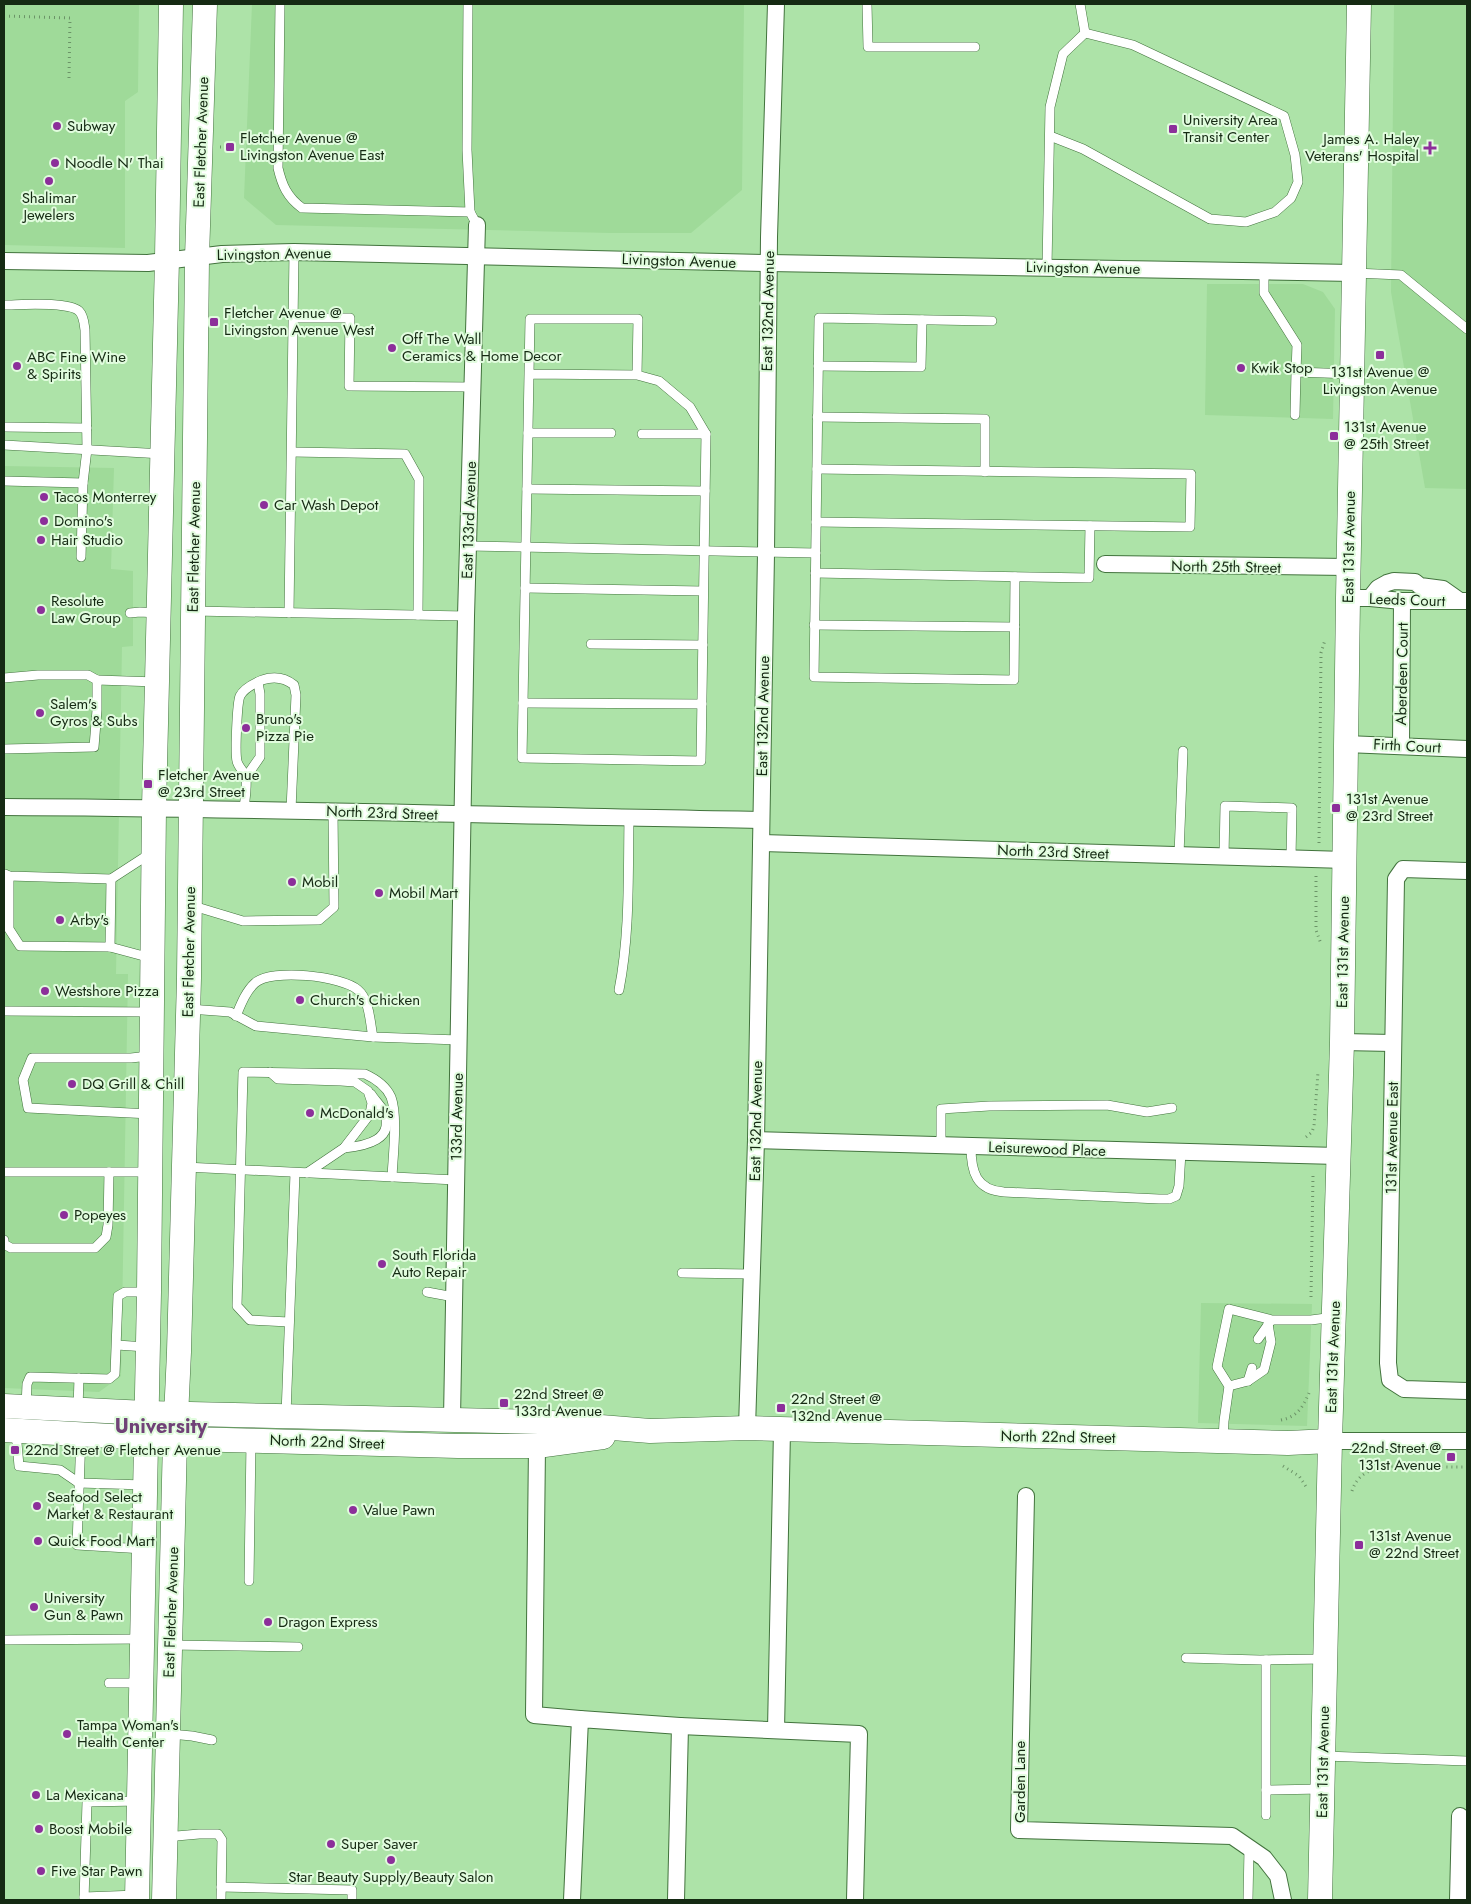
<svg xmlns="http://www.w3.org/2000/svg" width="1471" height="1904" font-family="Jost,sans-serif">
<style>
.built{fill:#9fda99}
.lines{fill:none;stroke-linecap:round;stroke-linejoin:round}
.lane-casing{stroke:#42733d;stroke-width:10}
.street-casing{stroke:#42733d;stroke-width:18}
.secondary-casing{stroke:#42733d;stroke-width:25}
.path{stroke:#6b9367;stroke-width:3;stroke-dasharray:1 4;stroke-linecap:butt}
.lane{stroke:#fff;stroke-width:9}
.street{stroke:#fff;stroke-width:16}
.secondary{stroke:#fff;stroke-width:24}
.poi-dot{fill:#8c2f9a;stroke:#e1fcde;stroke-width:2}
.labels{text-anchor:middle;stroke-width:4;stroke-linejoin:round;paint-order:stroke}
.poi-label{font-size:15px;fill:#152a13;stroke:#e1fcde;text-anchor:start}
.street-label{font-size:15px;fill:#152a13;stroke:#e1fcde}
.district-label{font-size:20px;font-weight:bold;fill:#704277;stroke:#e1fcde}
</style>
<rect width="100%" height="100%" fill="#ade3a8"/>
<g class="built">
<polygon points="4,4 139,4 138,92 125,101 125,248 4,245"/>
<polygon points="252,4 744,4 742,190 691,233 610,233 276,225 244,198"/>
<polygon points="1394,4 1467,4 1467,489 1425,488 1391,292"/>
<polygon points="1207,284 1303,284 1323,292 1335,309 1333,419 1205,415"/>
<polygon points="4,466 114,468 111,569 133,571 133,646 122,647 116,974 128,974 121,1376 99,1392 4,1388"/>
<polygon points="1201,1303 1312,1304 1307,1426 1198,1423"/>
</g>
<g class="lines">
<defs>
<g id="lane">
<path d="M280,4L278,168C282,185 287,197 302,208L470,212L477,225"/>
<polyline points="468,4 467,150 470,212"/>
<polyline points="867,4 868,47 975,47"/>
<polyline points="1080,4 1085,33"/>
<polyline points="1050,136 1083,149 1210,219 1246,222 1275,212 1291,198 1298,182 1295,155 1284,116 1133,45 1085,33"/>
<polyline points="1047,267 1050,107 1063,54 1085,33"/>
<polyline points="1264,273 1264,293 1297,345 1296,372"/>
<polyline points="1354,273 1401,275 1467,329"/>
<path d="M4,305C20,305 67,301 79,311C84,316 84,324 85,330L87,449L83,483L4,481"/>
<polyline points="294,318 350,318 349,386 473,387"/>
<polyline points="992,321 819,318 814,677 1014,680 1015,577"/>
<polyline points="818,366 921,367 922,320"/>
<path d="M529,374L637,375L659,381L690,407L706,434L701,761L522,758C525,612 527,465 530,319H638L637,375"/>
<polyline points="1295,415 1296,372 1352,374"/>
<polyline points="817,417 985,419 985,472"/>
<polyline points="4,427 87,428"/>
<polyline points="528,433 611,433"/>
<polyline points="642,434 706,434"/>
<polyline points="4,445 163,454"/>
<polyline points="292,452 405,454 419,479 418,615"/>
<polyline points="527,489 705,491"/>
<polyline points="816,522 1190,527 1191,474 817,469"/>
<polyline points="468,546 816,553"/>
<polyline points="81,557 83,483"/>
<polyline points="815,573 1089,578 1090,526"/>
<polyline points="525,588 703,591"/>
<polyline points="193,611 466,616"/>
<polyline points="130,613 140,612 157,613"/>
<polyline points="289,613 294,252"/>
<polyline points="814,625 1015,627"/>
<polyline points="591,644 703,645"/>
<polyline points="4,678 38,675 88,675 97,680 97,710 94,747 4,749"/>
<polyline points="97,680 157,682"/>
<polyline points="523,703 702,704"/>
<polyline points="246,777 260,757 260,694 258,682"/>
<path d="M244,809C245,799 247,788 246,778C245,772 238,767 237,761C235,753 237,703 240,696C244,688 255,683 262,680C274,676 284,677 294,685L296,695L291,810"/>
<polyline points="1179,855 1183,751"/>
<polyline points="1224,857 1225,806 1292,808 1291,858"/>
<polyline points="5,874 9,876 111,879 151,853"/>
<polyline points="9,876 9,929 20,946 110,947 151,958"/>
<polyline points="190,905 243,921 319,920 334,907 333,811"/>
<polyline points="110,947 111,879"/>
<path d="M619,990C630,934 628,876 629,818"/>
<polyline points="189,1009 230,1012 256,1026 373,1037 459,1040"/>
<polyline points="4,1011 152,1012"/>
<path d="M236,1016C241,1004 246,991 255,983C272,968 342,976 358,990C370,1000 370,1024 373,1037"/>
<polyline points="149,1056 131,1058 32,1058 23,1080 28,1108 151,1114"/>
<polyline points="270,1072 278,1079 341,1081 355,1082 368,1091 372,1103 370,1114 344,1148 307,1173"/>
<polyline points="941,1146 941,1109 989,1106 1107,1105 1147,1112 1172,1108"/>
<path d="M971,1146C971,1172 976,1190 1004,1192L1159,1199H1169L1176,1196L1179,1186L1181,1152"/>
<path d="M344,1148C365,1146 397,1140 383,1110C380,1105 374,1099 371,1094"/>
<polyline points="185,1167 456,1180"/>
<polyline points="4,1172 148,1172"/>
<polyline points="4,1240 4,1244 11,1248 95,1248 106,1237 108,1225 109,1172"/>
<polyline points="682,1273 751,1274"/>
<polyline points="427,1292 454,1297"/>
<path d="M289,1322L250,1320L237,1306L243,1072L365,1074C376,1079 386,1086 391,1097C398,1116 393,1156 392,1177"/>
<polyline points="1258,1339 1270,1322"/>
<polyline points="117,1345 146,1347"/>
<polyline points="1248,1381 1252,1368"/>
<polyline points="1229,1386 1248,1381 1264,1370 1271,1342 1268,1324"/>
<polyline points="26,1407 27,1384 30,1377 109,1379 115,1374 118,1296 125,1292 149,1292"/>
<polyline points="78,1409 79,1378"/>
<polyline points="286,1415 295,1173"/>
<polyline points="16,1432 19,1466 60,1470 79,1483 145,1485"/>
<polyline points="81,1435 77,1545 144,1549"/>
<polyline points="1223,1440 1224,1421 1229,1386 1217,1367 1229,1309 1272,1320 1311,1320 1334,1317"/>
<polyline points="249,1581 251,1441"/>
<polyline points="4,1640 142,1639"/>
<polyline points="170,1645 298,1647"/>
<polyline points="1186,1658 1260,1660 1325,1659"/>
<polyline points="1266,1660 1266,1815"/>
<polyline points="109,1683 141,1683"/>
<polyline points="170,1734 192,1736 212,1740"/>
<polyline points="1324,1756 1467,1761"/>
<polyline points="1266,1790 1322,1789"/>
<polyline points="165,1837 199,1834 218,1834 222,1840 221,1900"/>
<polyline points="221,1887 352,1890 352,1900"/>
<polyline points="84,1897 137,1895"/>
<polyline points="84,1900 87,1802 139,1801"/>
<polyline points="1248,1900 1249,1848"/>
</g>
<g id="street">
<polyline points="4,261 148,263 222,254 294,252 769,263 1354,273"/>
<polyline points="1105,564 1348,567"/>
<polyline points="1348,598 1370,598 1402,601 1467,601"/>
<polyline points="1370,598 1378,588 1387,583 1394,581 1415,582 1420,586 1443,589 1460,601"/>
<polyline points="1346,744 1467,749"/>
<polyline points="1401,746 1402,601"/>
<path d="M4,807C256,808 509,816 761,820"/>
<polyline points="761,843 1345,860"/>
<polyline points="1467,871 1403,869 1396,879 1388,1363 1390,1380 1404,1389 1467,1391"/>
<polyline points="1342,1042 1393,1043"/>
<polyline points="756,1140 1338,1156"/>
<polyline points="452,1419 466,616 477,225"/>
<polyline points="747,1428 756,1140 766,553 769,237 776,4"/>
<polyline points="1330,1441 1467,1441"/>
<polyline points="537,1446 534,1715 580,1719"/>
<polyline points="1026,1496 1019,1830 1232,1836 1264,1858 1278,1876 1283,1900"/>
<polyline points="680,1726 859,1734 855,1900"/>
<polyline points="776,1730 782,1430"/>
<polyline points="572,1900 580,1719 680,1726 676,1900"/>
<polyline points="1458,1900 1460,1816"/>
</g>
<g id="secondary">
<polyline points="4,1406 146,1413 539,1422 650,1431 747,1428 1288,1443 1330,1441"/>
<polyline points="4,1430 146,1438 458,1446 537,1446 603,1437"/>
<polyline points="137,1900 149,1292 154,808 167,259 171,4"/>
<polyline points="164,1900 175,1439 179,1352 189,978 197,258 205,4"/>
<polyline points="1320,1900 1330,1441 1342,1042 1348,598 1359,4"/>
</g>
</defs>
<use href="#lane" class="lane-casing"/>
<use href="#street" class="street-casing"/>
<use href="#secondary" class="secondary-casing"/>
<g class="path">
<polyline points="4,16 70,18 69,78"/>
<polyline points="220,147 230,147"/>
<polyline points="1319,843 1321,653 1325,640"/>
<polyline points="1316,876 1316,930 1321,944"/>
<polyline points="1306,1137 1312,1132 1314,1126 1318,1072"/>
<polyline points="1311,1297 1313,1175"/>
<path d="M1281,1420C1297,1417 1303,1407 1309,1393"/>
<polyline points="1283,1466 1299,1476 1307,1488"/>
<path d="M1352,1491C1361,1462 1395,1466 1420,1466C1436,1467 1451,1467 1467,1467"/>
</g>
<use href="#lane" class="lane"/>
<use href="#street" class="street"/>
<use href="#secondary" class="secondary"/>
</g>
<g class="poi-dot">
<circle cx="57" cy="126" r="5"/>
<rect x="1168" y="124" width="10" height="10" rx="2.5"/>
<rect x="225" y="142" width="10" height="10" rx="2.5"/>
<path d="M1427.5 140.5h5v5h5v5h-5v5h-5v-5h-5v-5h5z"/>
<circle cx="55" cy="163" r="5"/>
<circle cx="49" cy="181" r="5"/>
<rect x="209" y="317" width="10" height="10" rx="2.5"/>
<circle cx="392" cy="348" r="5"/>
<rect x="1375" y="350" width="10" height="10" rx="2.5"/>
<circle cx="17" cy="366" r="5"/>
<circle cx="1241" cy="368" r="5"/>
<rect x="1329" y="431" width="10" height="10" rx="2.5"/>
<circle cx="44" cy="497" r="5"/>
<circle cx="264" cy="505" r="5"/>
<circle cx="44" cy="521" r="5"/>
<circle cx="41" cy="540" r="5"/>
<circle cx="41" cy="610" r="5"/>
<circle cx="40" cy="713" r="5"/>
<circle cx="246" cy="728" r="5"/>
<rect x="143" y="779" width="10" height="10" rx="2.5"/>
<rect x="1331" y="803" width="10" height="10" rx="2.5"/>
<circle cx="292" cy="882" r="5"/>
<circle cx="379" cy="893" r="5"/>
<circle cx="60" cy="920" r="5"/>
<circle cx="45" cy="991" r="5"/>
<circle cx="300" cy="1000" r="5"/>
<circle cx="72" cy="1084" r="5"/>
<circle cx="310" cy="1113" r="5"/>
<circle cx="64" cy="1215" r="5"/>
<circle cx="382" cy="1264" r="5"/>
<rect x="499" y="1398" width="10" height="10" rx="2.5"/>
<rect x="776" y="1403" width="10" height="10" rx="2.5"/>
<rect x="10" y="1445" width="10" height="10" rx="2.5"/>
<rect x="1446" y="1452" width="10" height="10" rx="2.5"/>
<circle cx="37" cy="1506" r="5"/>
<circle cx="353" cy="1510" r="5"/>
<circle cx="38" cy="1541" r="5"/>
<rect x="1354" y="1540" width="10" height="10" rx="2.5"/>
<circle cx="34" cy="1607" r="5"/>
<circle cx="268" cy="1622" r="5"/>
<circle cx="67" cy="1734" r="5"/>
<circle cx="36" cy="1795" r="5"/>
<circle cx="39" cy="1829" r="5"/>
<circle cx="331" cy="1844" r="5"/>
<circle cx="391" cy="1860" r="5"/>
<circle cx="41" cy="1871" r="5"/>
</g>
<g class="labels">
<g class="poi-label">
<text x="1183" y="125">University Area<tspan x="1183" dy="17">Transit Center</tspan></text>
<text x="67" y="131">Subway</text>
<text x="240" y="143">Fletcher Avenue @<tspan x="240" dy="17">Livingston Avenue East</tspan></text>
<text x="1419" y="144" text-anchor="end">James A. Haley<tspan x="1419" dy="17">Veterans' Hospital</tspan></text>
<text x="65" y="168">Noodle N' Thai</text>
<text x="49" y="203" text-anchor="middle">Shalimar<tspan x="49" dy="17">Jewelers</tspan></text>
<text x="224" y="318">Fletcher Avenue @<tspan x="224" dy="17">Livingston Avenue West</tspan></text>
<text x="402" y="344">Off The Wall<tspan x="402" dy="17">Ceramics &amp; Home Decor</tspan></text>
<text x="27" y="362">ABC Fine Wine<tspan x="27" dy="17">&amp; Spirits</tspan></text>
<text x="1251" y="373">Kwik Stop</text>
<text x="1380" y="377" text-anchor="middle">131st Avenue @<tspan x="1380" dy="17">Livingston Avenue</tspan></text>
<text x="1344" y="432">131st Avenue<tspan x="1344" dy="17">@ 25th Street</tspan></text>
<text x="54" y="502">Tacos Monterrey</text>
<text x="274" y="510">Car Wash Depot</text>
<text x="54" y="526">Domino's</text>
<text x="51" y="545">Hair Studio</text>
<text x="51" y="606">Resolute<tspan x="51" dy="17">Law Group</tspan></text>
<text x="50" y="709">Salem's<tspan x="50" dy="17">Gyros &amp; Subs</tspan></text>
<text x="256" y="724">Bruno's<tspan x="256" dy="17">Pizza Pie</tspan></text>
<text x="158" y="780">Fletcher Avenue<tspan x="158" dy="17">@ 23rd Street</tspan></text>
<text x="1346" y="804">131st Avenue<tspan x="1346" dy="17">@ 23rd Street</tspan></text>
<text x="302" y="887">Mobil</text>
<text x="389" y="898">Mobil Mart</text>
<text x="70" y="925">Arby's</text>
<text x="55" y="996">Westshore Pizza</text>
<text x="310" y="1005">Church's Chicken</text>
<text x="82" y="1089">DQ Grill &amp; Chill</text>
<text x="320" y="1118">McDonald's</text>
<text x="74" y="1220">Popeyes</text>
<text x="392" y="1260">South Florida<tspan x="392" dy="17">Auto Repair</tspan></text>
<text x="514" y="1399">22nd Street @<tspan x="514" dy="17">133rd Avenue</tspan></text>
<text x="791" y="1404">22nd Street @<tspan x="791" dy="17">132nd Avenue</tspan></text>
<text x="1441" y="1453" text-anchor="end">22nd Street @<tspan x="1441" dy="17">131st Avenue</tspan></text>
<text x="25" y="1455">22nd Street @ Fletcher Avenue</text>
<text x="47" y="1502">Seafood Select<tspan x="47" dy="17">Market &amp; Restaurant</tspan></text>
<text x="363" y="1515">Value Pawn</text>
<text x="1369" y="1541">131st Avenue<tspan x="1369" dy="17">@ 22nd Street</tspan></text>
<text x="48" y="1546">Quick Food Mart</text>
<text x="44" y="1603">University<tspan x="44" dy="17">Gun &amp; Pawn</tspan></text>
<text x="278" y="1627">Dragon Express</text>
<text x="77" y="1730">Tampa Woman's<tspan x="77" dy="17">Health Center</tspan></text>
<text x="46" y="1800">La Mexicana</text>
<text x="49" y="1834">Boost Mobile</text>
<text x="341" y="1849">Super Saver</text>
<text x="51" y="1876">Five Star Pawn</text>
<text x="391" y="1882" text-anchor="middle">Star Beauty Supply/Beauty Salon</text>
</g>
<g class="street-label">
<text transform="translate(201 142) rotate(-88)" y="5">East Fletcher Avenue</text>
<text transform="translate(274 254) rotate(-1)" y="5">Livingston Avenue</text>
<text transform="translate(679 261) rotate(2)" y="5">Livingston Avenue</text>
<text transform="translate(1083 268) rotate(1)" y="5">Livingston Avenue</text>
<text transform="translate(768 311) rotate(-89)" y="5">East 132nd Avenue</text>
<text transform="translate(469 520) rotate(-88)" y="5">East 133rd Avenue</text>
<text transform="translate(194 547) rotate(-89)" y="5">East Fletcher Avenue</text>
<text transform="translate(1349 547) rotate(-89)" y="5">East 131st Avenue</text>
<text transform="translate(1226 567) rotate(1)" y="5">North 25th Street</text>
<text transform="translate(1407 600) rotate(2)" y="5">Leeds Court</text>
<text transform="translate(1402 674) rotate(-89)" y="5">Aberdeen Court</text>
<text transform="translate(763 716) rotate(-89)" y="5">East 132nd Avenue</text>
<text transform="translate(1407 746) rotate(3)" y="5">Firth Court</text>
<text transform="translate(382 813) rotate(2)" y="5">North 23rd Street</text>
<text transform="translate(1053 852) rotate(2)" y="5">North 23rd Street</text>
<text transform="translate(189 952) rotate(-89)" y="5">East Fletcher Avenue</text>
<text transform="translate(1343 952) rotate(-89)" y="5">East 131st Avenue</text>
<text transform="translate(457 1117) rotate(-89)" y="5">133rd Avenue</text>
<text transform="translate(756 1121) rotate(-89)" y="5">East 132nd Avenue</text>
<text transform="translate(1392 1138) rotate(-89)" y="5">131st Avenue East</text>
<text transform="translate(1047 1149) rotate(2)" y="5">Leisurewood Place</text>
<text transform="translate(1333 1357) rotate(-88)" y="5">East 131st Avenue</text>
<text transform="translate(1058 1437) rotate(1)" y="5">North 22nd Street</text>
<text transform="translate(327 1442) rotate(2)" y="5">North 22nd Street</text>
<text transform="translate(171 1612) rotate(-88)" y="5">East Fletcher Avenue</text>
<text transform="translate(1323 1762) rotate(-89)" y="5">East 131st Avenue</text>
<text transform="translate(1020 1782) rotate(-90)" y="5">Garden Lane</text>
</g>
<g class="district-label">
<text x="161" y="1433">University</text>
</g>
</g>
<rect width="1471" height="1904" fill="none" stroke="#152a13" stroke-width="10"/>
</svg>
